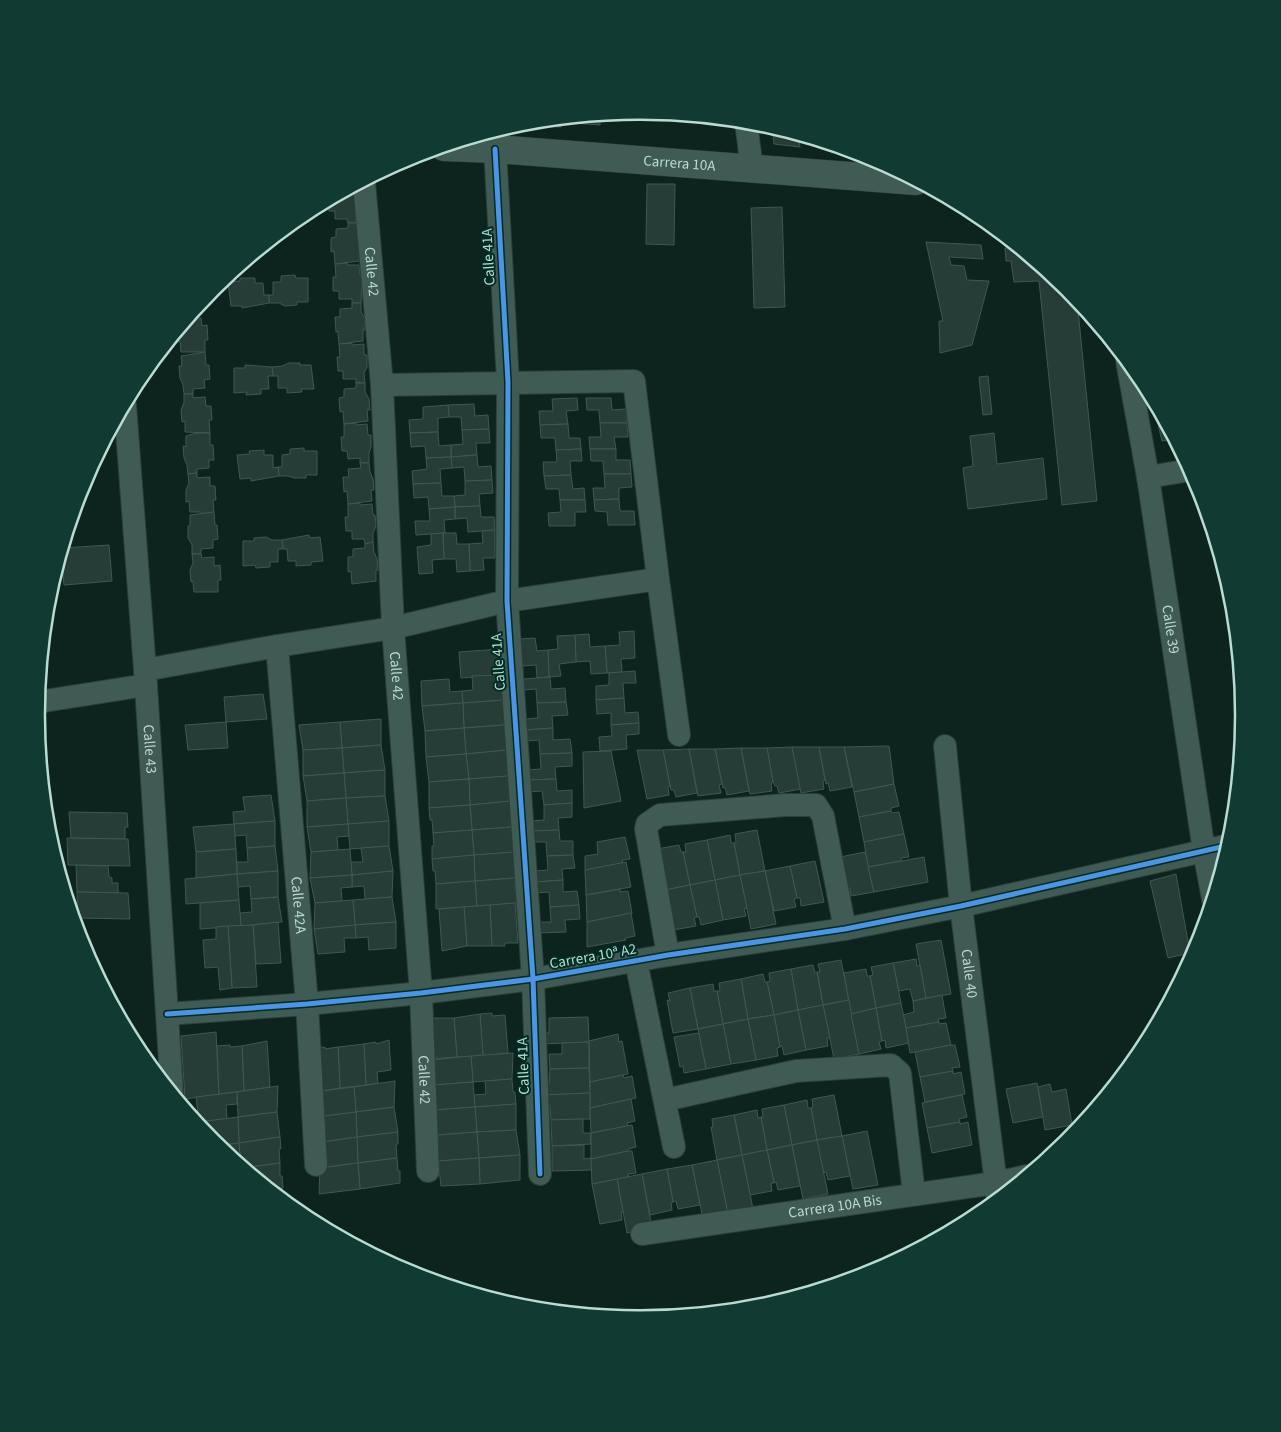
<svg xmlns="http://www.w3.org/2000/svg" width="1281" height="1432" font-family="'Source Sans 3',sans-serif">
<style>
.building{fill:#263c36;stroke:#3f5852}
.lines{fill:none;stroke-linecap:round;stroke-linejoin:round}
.minor-casing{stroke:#2c3e3a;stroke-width:24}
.tertiary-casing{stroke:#2c3e3a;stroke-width:29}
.minor{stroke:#405a54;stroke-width:22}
.tertiary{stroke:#405a54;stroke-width:28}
.cycleway-casing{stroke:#022d24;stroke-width:8}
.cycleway{stroke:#4d94e3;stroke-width:5}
.labels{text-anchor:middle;stroke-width:4;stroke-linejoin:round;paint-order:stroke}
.street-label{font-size:15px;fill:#b8dcd1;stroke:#022d24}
.rim{fill:none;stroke:#b8dcd1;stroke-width:2.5}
</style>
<rect width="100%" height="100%" fill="#0c231e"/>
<g class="building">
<polygon points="600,116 600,125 573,123 573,118"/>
<polygon points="561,120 561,127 536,126 524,123"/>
<polygon points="772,127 798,135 800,147 774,144"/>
<polygon points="647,184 675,184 674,245 646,244"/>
<polygon points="355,187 356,223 348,223 347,219 335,219 335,211 329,211 329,201"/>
<polygon points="782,207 785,307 754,308 751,208"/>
<polygon points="348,223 356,223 361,250 359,251 359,261 335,264 334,251 331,252 331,238 336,237 336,229 348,228"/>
<polygon points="926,242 981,245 983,259 949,257 951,265 964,266 967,280 989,281 972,345 940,353 939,321 943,321"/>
<polygon points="1005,248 1018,248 1053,276 1053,280 1056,279 1068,289 1077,300 1097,501 1062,505 1039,281 1014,282 1011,261 1006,261"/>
<polygon points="347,263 347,265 359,265 360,275 362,275 361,303 352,303 352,299 339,299 339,291 333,291 333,277 336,277 335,264"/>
<polygon points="295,275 296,278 308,278 308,302 297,302 297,305 285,306 279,303 269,303 269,295 273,295 273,282 281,282 281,276"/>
<polygon points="240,278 255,278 255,283 263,283 264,295 269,295 269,303 242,308 242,306 231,306 228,282 240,281"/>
<polygon points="352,303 361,303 361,312 365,319 365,330 363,330 363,341 339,344 338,331 336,332 335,317 340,317 340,309 352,308"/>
<polygon points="189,318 201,318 202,326 207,325 208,340 205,340 205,352 181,352 180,341 178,342 178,332"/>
<polygon points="352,343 352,345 364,344 364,355 367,355 367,367 364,373 365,383 356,383 356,379 343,379 343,371 338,371 337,357 340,357 339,344"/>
<polygon points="205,352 206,365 209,365 210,379 204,380 205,388 193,389 193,394 184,394 183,385 180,378 179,366 182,366 181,356"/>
<polygon points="289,363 300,363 300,365 311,365 314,389 301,389 302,392 287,393 287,388 278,388 278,376 273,376 272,367 282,366"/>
<polygon points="245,365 272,367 273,376 268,376 269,389 261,389 261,394 246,395 247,392 234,393 234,368 245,368"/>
<polygon points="988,376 992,414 983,415 979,377"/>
<polygon points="356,383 365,383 365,392 369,399 370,410 367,410 368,421 344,424 343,411 340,412 339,398 344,397 344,389 356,388"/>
<polygon points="1149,392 1161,413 1154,415"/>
<polygon points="184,394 193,394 193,398 205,397 206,406 211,406 212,420 209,420 210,433 185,432 185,421 182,422 181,410 184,403"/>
<polygon points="577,398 578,410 566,411 568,424 540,425 539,411 553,411 552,399"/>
<polygon points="586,398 611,398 612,410 626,409 627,423 600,423 599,410 587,410"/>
<polygon points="474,404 475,416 488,415 489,429 462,430 461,417 449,417 448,405"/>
<polygon points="448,405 449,417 438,418 438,432 410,433 409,420 423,419 423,407"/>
<polygon points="1162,415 1174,439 1162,441 1156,416"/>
<polygon points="356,423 356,425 367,424 368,435 371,435 371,447 369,453 369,463 360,463 360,458 348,459 347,451 342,451 341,437 344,437 344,424"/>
<polygon points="600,423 627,423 628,437 614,437 616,449 590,449 589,437 601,437"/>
<polygon points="568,424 569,438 580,438 581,449 556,450 555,438 541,438 540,425"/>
<polygon points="489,429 490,443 476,443 477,455 451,457 451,445 463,444 462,430"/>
<polygon points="438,432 439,446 451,445 451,457 426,458 425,446 411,447 410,433"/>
<polygon points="197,433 210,433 210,445 213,445 214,460 209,460 209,468 197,469 197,473 188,474 187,465 184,458 183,446 186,447 186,436"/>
<polygon points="994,433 997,464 1043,458 1047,499 968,509 963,468 973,466 970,436"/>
<polygon points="1176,442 1186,462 1180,463"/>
<polygon points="304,448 304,451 317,451 317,475 306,475 306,478 295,478 288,476 279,476 278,467 282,467 282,455 290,454 290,449"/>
<polygon points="581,449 582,461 570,461 571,475 544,476 543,462 557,462 556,450"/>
<polygon points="590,449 616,449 616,460 630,460 631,474 604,474 603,461 591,461"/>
<polygon points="264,450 264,455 273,455 273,468 278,467 279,476 251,481 251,478 240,479 237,455 250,454 249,451"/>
<polygon points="477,455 478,467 491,466 492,480 465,481 464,467 452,468 451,457"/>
<polygon points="451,457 452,468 440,469 441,483 413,484 412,471 427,469 426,458"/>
<polygon points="360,463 369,463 370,472 373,479 374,490 371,490 372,501 348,504 347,491 344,492 343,477 349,477 348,469 361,468"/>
<polygon points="197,473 197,478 210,477 210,486 215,486 216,500 213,500 214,512 202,514 201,512 190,512 189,501 186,502 186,490 189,483 188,474"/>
<polygon points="604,474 631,474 632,487 619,488 619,499 594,500 593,488 605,488"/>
<polygon points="571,475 573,489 584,488 585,500 560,500 559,489 546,489 544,476"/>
<polygon points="492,480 493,493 479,494 480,506 455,507 454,496 465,495 465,481"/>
<polygon points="441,483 442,496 454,496 455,507 429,509 428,497 414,498 413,484"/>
<polygon points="619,499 620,511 634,511 635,525 608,525 607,512 595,511 594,500"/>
<polygon points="560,500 585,500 586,512 575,512 575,526 549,526 548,513 561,512"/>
<polygon points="360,503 360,505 372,504 373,515 375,515 376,526 373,533 373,542 365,544 364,539 352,539 352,531 346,531 345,517 348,517 348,504"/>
<polygon points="480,506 481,517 494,517 495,530 468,532 467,518 455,519 455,507"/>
<polygon points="455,507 455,519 444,520 445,533 416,535 415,521 430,521 429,509"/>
<polygon points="214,512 215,525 217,525 218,539 213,540 213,548 201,549 201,554 192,554 192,545 188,538 188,526 190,526 190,515"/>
<polygon points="495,530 495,558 483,558 484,570 470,571 469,544 483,543 482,531"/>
<polygon points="443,533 456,533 457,544 469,544 470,571 457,572 456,559 444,559"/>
<polygon points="443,533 444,559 432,560 433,573 419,574 417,547 431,545 431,534"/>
<polygon points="309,535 310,538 320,537 323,561 311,562 311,565 296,566 296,561 288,561 287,549 283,549 282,540"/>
<polygon points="266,537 272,540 282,540 283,549 278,549 278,562 270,562 270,567 256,568 255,565 243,566 243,541 254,541 254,538"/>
<polygon points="373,542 374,552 377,559 378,570 376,570 376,581 352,584 351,571 348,572 348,557 353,557 353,549 365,548 365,544"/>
<polygon points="109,545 112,581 64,585 61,554 63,548"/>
<polygon points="192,554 201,554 202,558 214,557 214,566 220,565 221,580 218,580 218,592 194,592 193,581 191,582 190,570 193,563"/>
<polygon points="634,631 635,658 621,659 622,672 607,673 605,646 620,645 619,632"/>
<polygon points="589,634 590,647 605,646 607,673 591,674 590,661 576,662 575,635"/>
<polygon points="575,635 576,662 559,664 561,676 549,677 548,650 558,649 557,636"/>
<polygon points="535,638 537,651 548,650 549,677 537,678 536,665 523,666 520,639"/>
<polygon points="500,649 500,675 461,678 459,652"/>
<polygon points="635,671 636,683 623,683 624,698 596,700 596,686 609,685 609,673"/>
<polygon points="500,675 504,700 463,703 462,691 473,690 472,676"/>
<polygon points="550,677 551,689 565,688 566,702 537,703 536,689 523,690 524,679"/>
<polygon points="449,679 450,692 462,691 463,703 422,706 421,681"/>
<polygon points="263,694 267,719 226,722 224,697"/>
<polygon points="624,698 625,713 638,712 639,723 611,725 611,713 597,714 596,700"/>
<polygon points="504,700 504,725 464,728 463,703"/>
<polygon points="566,702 568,715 552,716 553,728 525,730 525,719 538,718 537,703"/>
<polygon points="463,703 464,728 425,731 422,706"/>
<polygon points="381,719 381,745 342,748 340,722"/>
<polygon points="226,722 228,748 188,750 185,725"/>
<polygon points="340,722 342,748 303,750 299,725"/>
<polygon points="639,723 639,734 626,735 627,749 600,751 599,737 612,736 611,725"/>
<polygon points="504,725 507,750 466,754 464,728"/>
<polygon points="464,728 466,754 426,757 425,731"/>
<polygon points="553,728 553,740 570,739 572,753 540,754 539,740 526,741 525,730"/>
<polygon points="381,745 385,770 344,773 342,748"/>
<polygon points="889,746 894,784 854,792 844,747"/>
<polygon points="792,747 801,789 779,793 777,786 775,786 773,782 767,748"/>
<polygon points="792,747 819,747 825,780 823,781 824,789 801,793"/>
<polygon points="819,747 844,747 852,787 830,791 828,783 826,784"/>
<polygon points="342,748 344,773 303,776 303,750"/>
<polygon points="741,748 749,791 727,795 725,787 723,788 715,749"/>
<polygon points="741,748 767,748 773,782 771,783 772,791 750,794"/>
<polygon points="689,749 715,749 722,784 719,785 721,793 698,796"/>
<polygon points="689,749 697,793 676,797 674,790 671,790 663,750"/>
<polygon points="507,750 508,776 469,779 466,754"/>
<polygon points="637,750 663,750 670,786 668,787 669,795 647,799"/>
<polygon points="611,751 621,801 584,808 583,752"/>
<polygon points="572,753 572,766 555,767 556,779 528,780 528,770 541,769 540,754"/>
<polygon points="466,754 469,779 429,782 426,757"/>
<polygon points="385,770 385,796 346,798 344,773"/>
<polygon points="344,773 346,798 307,801 303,776"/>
<polygon points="508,776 511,801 470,805 469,779"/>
<polygon points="469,779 470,805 429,808 429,782"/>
<polygon points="556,779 557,791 572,790 572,803 544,805 542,791 529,792 528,780"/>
<polygon points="894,784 899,806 891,808 891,811 859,817 854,792"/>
<polygon points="271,795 275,821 234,824 233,812 245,811 243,797"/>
<polygon points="385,796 389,821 348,824 346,798"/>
<polygon points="346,798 348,824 307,827 307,801"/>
<polygon points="511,801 511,827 472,830 470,805"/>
<polygon points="572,803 572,817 558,818 559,830 532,831 531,821 544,820 544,805"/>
<polygon points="470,805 472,830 433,833 432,820 430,820 429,808"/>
<polygon points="891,811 892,813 899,812 904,834 864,842 859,817"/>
<polygon points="69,812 127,813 128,827 125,827 125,839 71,838"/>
<polygon points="275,821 275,846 247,848 246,835 235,836 234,824"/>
<polygon points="389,821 389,846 350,849 348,824"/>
<polygon points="234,824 236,849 196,852 193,827"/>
<polygon points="348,824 349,836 337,837 338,850 311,852 307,827"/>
<polygon points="511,827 515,852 474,855 472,830"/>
<polygon points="472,830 474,855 432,859 432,846 434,846 433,833"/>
<polygon points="559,830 560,841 573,841 573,855 547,856 546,842 532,842 532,831"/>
<polygon points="757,830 765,871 740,875 734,843 736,842 735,834"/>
<polygon points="904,834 909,857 901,858 901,861 868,867 864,842"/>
<polygon points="730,835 731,843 734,843 740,875 715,880 707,840"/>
<polygon points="625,837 630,859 622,860 623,863 585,870 585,856 598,854 597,842"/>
<polygon points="67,838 128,839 130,866 68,865"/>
<polygon points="707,840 715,880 690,885 683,852 686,852 685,844"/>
<polygon points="679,845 681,852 683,852 690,885 665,890 657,849"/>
<polygon points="275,846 278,871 237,874 237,862 248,862 247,848"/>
<polygon points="389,846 393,871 352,875 351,862 363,862 361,848"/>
<polygon points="236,849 237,874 196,878 196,852"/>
<polygon points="350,849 352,875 310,878 311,852"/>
<polygon points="515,852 515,878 475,881 474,855"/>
<polygon points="865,852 874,892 851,896 850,888 847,889 840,857"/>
<polygon points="474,855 475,881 436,884 435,871 433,871 432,859"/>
<polygon points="573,855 575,868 562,869 563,880 535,882 535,871 548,870 547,856"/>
<polygon points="924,857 928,882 874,892 868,867"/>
<polygon points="815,861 824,902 801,906 800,898 797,898 790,866"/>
<polygon points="626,862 631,887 586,895 585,870"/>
<polygon points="76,865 108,866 109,877 112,878 112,883 118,883 118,893 77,892"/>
<polygon points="790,866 797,898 794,899 796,907 774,911 765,871"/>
<polygon points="278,871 278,897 251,899 250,886 238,887 237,874"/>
<polygon points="393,871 392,897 365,899 364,886 352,887 352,875"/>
<polygon points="765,871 776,924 751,929 740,875"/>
<polygon points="237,874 239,900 186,904 185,879"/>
<polygon points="1176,874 1190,953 1168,958 1150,881"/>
<polygon points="352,875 352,887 341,888 342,901 315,903 310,878"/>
<polygon points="740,875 747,908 744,909 746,916 723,920 715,880"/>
<polygon points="515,878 515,891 517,891 518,903 477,906 475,881"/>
<polygon points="563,880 563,892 577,891 579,905 550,907 549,892 536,893 535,882"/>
<polygon points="715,880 723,920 701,925 699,917 697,917 690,885"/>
<polygon points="475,881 477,906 436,909 436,884"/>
<polygon points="690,885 697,917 694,918 696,926 673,930 665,890"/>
<polygon points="620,889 620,892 628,891 632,913 587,922 586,895"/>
<polygon points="77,892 128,893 130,919 78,918"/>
<polygon points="278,897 282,922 241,926 240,913 252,912 251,899"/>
<polygon points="392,897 396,922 355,925 353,900"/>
<polygon points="239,900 241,926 200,929 200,903"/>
<polygon points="353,900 355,925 314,929 315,903"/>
<polygon points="515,903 518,943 505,943 505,946 492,946 490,905"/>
<polygon points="490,905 492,946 467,946 464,907"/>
<polygon points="579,905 580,919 565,920 566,932 538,933 538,922 551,922 550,907"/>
<polygon points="464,907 467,946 442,951 439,909"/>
<polygon points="631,913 635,936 625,938 626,940 587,947 587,922"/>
<polygon points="278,922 281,963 256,964 253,925"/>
<polygon points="396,922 396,948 369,950 368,937 356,938 355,925"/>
<polygon points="253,925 257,987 232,988 228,926"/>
<polygon points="355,925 356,938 344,938 345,952 318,954 314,929"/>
<polygon points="228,926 232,988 220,990 218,967 205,968 203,940 216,939 216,927"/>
<polygon points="941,940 951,994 926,998 916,944"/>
<polygon points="916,959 917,966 920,965 926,998 913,1001 910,989 899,991 893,963"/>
<polygon points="841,960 849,1000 823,1005 817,972 820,972 818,964"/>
<polygon points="893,963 901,1003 876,1008 870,976 873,975 871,967"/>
<polygon points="813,965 815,973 817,972 823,1005 798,1010 791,969"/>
<polygon points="791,969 798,1010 774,1015 767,982 770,981 769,973"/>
<polygon points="866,969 867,976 870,976 876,1008 851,1014 844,973"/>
<polygon points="763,974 765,982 767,982 774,1015 748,1019 741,979"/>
<polygon points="741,979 748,1019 723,1024 717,991 720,991 719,983"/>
<polygon points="713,984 714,991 717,991 723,1024 698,1029 690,988"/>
<polygon points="690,988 698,1029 673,1033 667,1000 670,1001 668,993"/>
<polygon points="942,995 946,1018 938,1019 939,1022 906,1028 903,1015 914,1012 913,1001"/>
<polygon points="849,1000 859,1054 834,1059 823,1005"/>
<polygon points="1171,1000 1163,1013 1160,1002"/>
<polygon points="901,1003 909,1043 886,1048 885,1040 882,1041 876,1008"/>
<polygon points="823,1005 830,1038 827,1038 828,1046 806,1050 798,1010"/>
<polygon points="876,1008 882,1041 879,1042 881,1049 859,1054 851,1014"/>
<polygon points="798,1010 806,1050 784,1055 782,1046 780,1047 774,1015"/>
<polygon points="492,1013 492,1016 505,1015 508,1053 483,1056 480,1014"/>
<polygon points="480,1014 483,1056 457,1057 454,1018"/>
<polygon points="774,1015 780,1047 777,1048 778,1056 756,1060 748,1019"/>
<polygon points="588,1017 589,1042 542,1044 542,1033 549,1033 549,1018"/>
<polygon points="429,1018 454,1018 457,1057 432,1059"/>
<polygon points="748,1019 756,1060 731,1064 723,1024"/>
<polygon points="939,1022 939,1024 946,1023 951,1045 910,1053 906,1028"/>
<polygon points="723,1024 731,1064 706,1069 698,1029"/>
<polygon points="216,1032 219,1094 185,1099 181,1036"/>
<polygon points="699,1033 706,1069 684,1073 683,1066 680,1067 674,1037"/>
<polygon points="618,1034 619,1042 622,1041 628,1074 590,1082 589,1041"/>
<polygon points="389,1040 391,1070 377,1072 378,1083 366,1085 364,1044 376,1042 376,1044"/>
<polygon points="267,1041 270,1087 244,1091 242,1046"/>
<polygon points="589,1042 589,1068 550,1069 549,1054 562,1054 562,1043"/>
<polygon points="364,1044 366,1085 340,1088 338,1047"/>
<polygon points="230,1045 230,1047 242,1046 244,1091 219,1094 217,1046"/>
<polygon points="951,1045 955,1045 960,1067 952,1068 953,1071 920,1077 915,1052"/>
<polygon points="325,1047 325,1049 338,1047 340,1088 315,1092 313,1049"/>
<polygon points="513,1053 512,1079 473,1082 471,1056"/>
<polygon points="471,1056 473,1082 434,1085 430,1060"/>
<polygon points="589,1068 590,1093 542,1095 542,1084 549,1084 550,1069"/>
<polygon points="953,1071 953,1074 961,1072 965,1094 925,1102 920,1077"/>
<polygon points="623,1075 624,1078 632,1076 636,1098 590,1108 590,1082"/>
<polygon points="512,1079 513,1092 515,1092 516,1104 475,1107 474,1095 486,1094 485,1081"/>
<polygon points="395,1081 394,1107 356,1112 354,1087"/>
<polygon points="473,1082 475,1107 434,1110 434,1085"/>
<polygon points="1037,1083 1043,1117 1013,1123 1006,1089"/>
<polygon points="1050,1084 1052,1092 1066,1089 1072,1125 1045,1130 1038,1087"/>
<polygon points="278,1086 277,1112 238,1117 237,1092"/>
<polygon points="354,1087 356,1112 317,1117 314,1092"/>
<polygon points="237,1092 237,1104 226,1105 227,1119 199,1122 196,1097"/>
<polygon points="590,1093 590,1119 551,1120 550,1106 542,1106 542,1095"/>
<polygon points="834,1095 842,1136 817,1140 811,1108 813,1107 812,1099"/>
<polygon points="962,1095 967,1117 959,1119 960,1122 927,1128 922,1103"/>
<polygon points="631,1099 635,1121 627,1123 628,1126 591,1133 590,1108"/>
<polygon points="807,1100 808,1108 811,1108 817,1140 792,1145 784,1105"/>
<polygon points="516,1104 516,1130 477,1132 475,1107"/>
<polygon points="784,1105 792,1145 767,1150 761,1117 763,1117 762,1109"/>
<polygon points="394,1107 398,1132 357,1137 356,1112"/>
<polygon points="475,1107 477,1132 438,1135 434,1110"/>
<polygon points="757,1110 758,1118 761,1117 767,1150 742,1155 734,1115"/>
<polygon points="277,1112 280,1137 239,1143 238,1117"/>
<polygon points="356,1112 357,1137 316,1143 317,1117"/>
<polygon points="734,1115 742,1155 717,1160 711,1127 713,1127 712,1119"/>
<polygon points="238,1117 239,1143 217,1146 200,1127 199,1122"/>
<polygon points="579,1119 583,1119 583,1133 590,1133 591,1144 552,1146 551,1120"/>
<polygon points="960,1122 960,1124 968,1122 972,1145 932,1153 927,1128"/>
<polygon points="632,1125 636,1147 628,1149 628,1151 591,1159 591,1133"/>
<polygon points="516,1130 520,1155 479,1158 477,1132"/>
<polygon points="867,1131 878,1185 853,1189 842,1136"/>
<polygon points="398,1132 398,1144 396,1144 397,1158 358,1163 357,1137"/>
<polygon points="477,1132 479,1158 438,1161 438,1135"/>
<polygon points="842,1136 850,1176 828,1180 826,1172 823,1173 817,1140"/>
<polygon points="280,1137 281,1149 279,1149 280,1163 243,1168 241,1166 239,1143"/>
<polygon points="357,1137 358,1163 320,1168 316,1143"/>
<polygon points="817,1140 828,1194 803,1199 792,1145"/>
<polygon points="239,1143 240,1155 229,1156 217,1146"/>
<polygon points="584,1145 584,1159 591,1158 592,1170 552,1171 552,1146"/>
<polygon points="792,1145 800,1186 778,1190 776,1182 774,1183 767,1150"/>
<polygon points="767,1150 774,1183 771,1183 772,1191 750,1195 742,1155"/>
<polygon points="628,1151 632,1151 636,1173 628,1174 629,1177 592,1184 591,1159"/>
<polygon points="520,1155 520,1180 480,1184 479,1158"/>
<polygon points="742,1155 753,1209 728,1214 717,1160"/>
<polygon points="397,1158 398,1171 400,1171 400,1183 360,1189 358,1163"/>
<polygon points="479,1158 480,1184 441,1186 438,1161"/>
<polygon points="717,1160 728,1214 703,1219 692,1165"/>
<polygon points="280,1163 280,1176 282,1176 283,1188 270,1190 243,1168"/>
<polygon points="358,1163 360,1189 319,1194 320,1168"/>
<polygon points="692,1165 700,1205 678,1209 676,1201 673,1202 667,1169"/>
<polygon points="667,1169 673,1202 671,1203 672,1210 650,1215 642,1174"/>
<polygon points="642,1174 652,1228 627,1233 617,1179"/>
<polygon points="617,1179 623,1212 621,1212 622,1220 600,1224 592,1184"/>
</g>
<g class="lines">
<defs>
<g id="minor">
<polyline points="746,122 752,169"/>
<polyline points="495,149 508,382 507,601 533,979 540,1174"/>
<path id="s1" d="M364,182L382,385L393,628L421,993L428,1171"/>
<path id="s2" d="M1127,361L1148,477L1204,851L1213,899"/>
<polyline points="382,385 634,381 658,579 679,735"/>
<path id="s3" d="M125,405L145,670L172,1093"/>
<polyline points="1148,477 1191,470"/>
<path id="s4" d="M277,646L307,1004L316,1165"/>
<polyline points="145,670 277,646 393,628 507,601 658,579"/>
<polyline points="38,702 146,685"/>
<path id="s5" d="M945,746L961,906L998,1200"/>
<polyline points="668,955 646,829 647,824 660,815 785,805 816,805 823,816 845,929"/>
<polyline points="636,961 674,1147"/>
<polyline points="167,1014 307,1004 421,993 533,979 668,955 845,929 961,906 1230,845"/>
<polyline points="665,1100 796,1071 891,1065 900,1073 914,1194"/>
<path id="s6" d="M642,1234L995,1183L1027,1176"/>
</g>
<g id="tertiary">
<path id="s7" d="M444,147L495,149L916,181"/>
</g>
</defs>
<use href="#minor" class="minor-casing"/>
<use href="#tertiary" class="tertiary-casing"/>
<use href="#minor" class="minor"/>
<use href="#tertiary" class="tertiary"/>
<defs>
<g id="cycleway">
<polyline points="495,149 508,382 507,601 533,979 540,1174"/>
<polyline points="167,1014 307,1004 421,993 533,979 668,955 845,929 961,906 1230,845"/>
</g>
</defs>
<use href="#cycleway" class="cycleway-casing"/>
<use href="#cycleway" class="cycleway"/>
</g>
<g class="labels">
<g class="street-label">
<text dy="5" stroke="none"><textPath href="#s7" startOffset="236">Carrera 10A</textPath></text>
<text transform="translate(488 257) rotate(-93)" y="5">Calle 41A</text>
<text dy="5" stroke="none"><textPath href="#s1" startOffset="90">Calle 42</textPath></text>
<text dy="5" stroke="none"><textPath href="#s2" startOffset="272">Calle 39</textPath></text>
<text transform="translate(498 662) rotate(-94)" y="5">Calle 41A</text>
<text dy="5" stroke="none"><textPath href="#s1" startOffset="495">Calle 42</textPath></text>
<text dy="5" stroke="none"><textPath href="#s3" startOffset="345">Calle 43</textPath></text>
<text dy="5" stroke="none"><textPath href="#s4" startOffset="260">Calle 42A</textPath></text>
<text transform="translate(593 956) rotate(-10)" y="5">Carrera 10ª A2</text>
<text dy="5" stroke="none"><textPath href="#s5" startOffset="229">Calle 40</textPath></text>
<text transform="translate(523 1066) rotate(-92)" y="5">Calle 41A</text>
<text dy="5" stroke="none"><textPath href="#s1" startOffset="900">Calle 42</textPath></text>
<text dy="5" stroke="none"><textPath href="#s6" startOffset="195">Carrera 10A Bis</textPath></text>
</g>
</g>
<path d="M0 0H1281V1432H0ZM45 715a595 595 0 1 1 1190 0a595 595 0 1 1-1190 0Z" fill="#113b32" fill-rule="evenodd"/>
<path class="rim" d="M45 715a595 595 0 1 1 1190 0a595 595 0 1 1-1190 0Z"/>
</svg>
